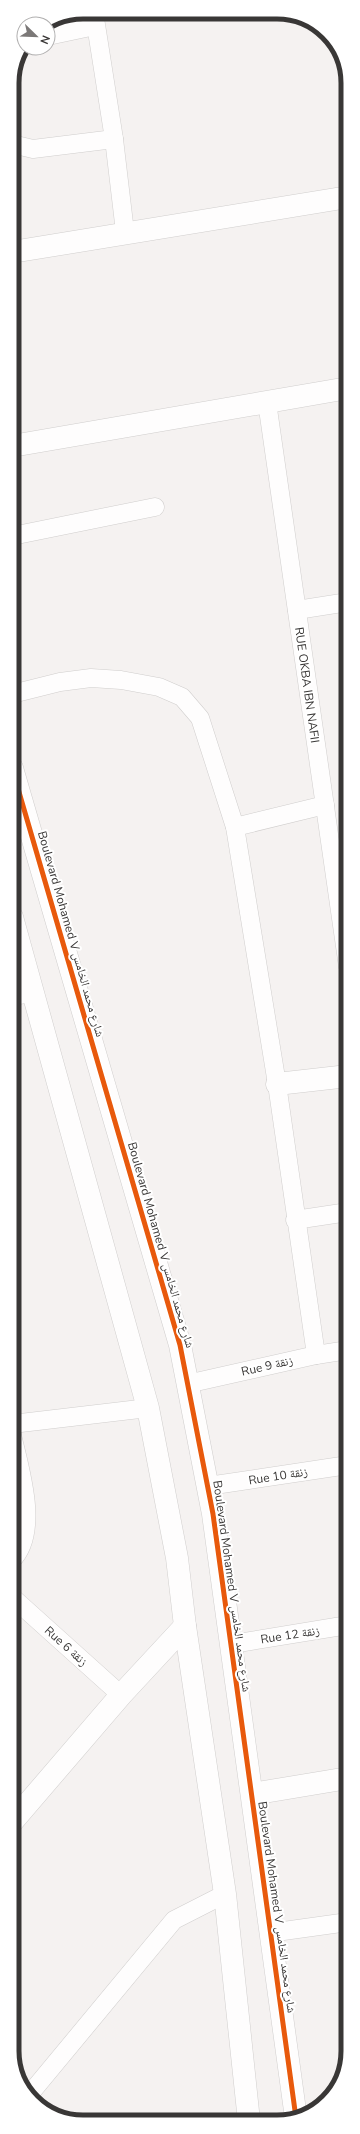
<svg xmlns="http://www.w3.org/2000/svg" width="360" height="2134" font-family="'Nunito Sans','Noto Naskh Arabic',sans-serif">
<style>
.building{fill:url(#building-hatch);filter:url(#shadow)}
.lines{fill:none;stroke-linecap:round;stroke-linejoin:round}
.lane-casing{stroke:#d0cecd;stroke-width:19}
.street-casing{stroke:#d0cecd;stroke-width:23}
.lane{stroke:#fefdfd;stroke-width:18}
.street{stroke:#fefdfd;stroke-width:22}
.cycleway-casing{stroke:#fff;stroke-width:8}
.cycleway{stroke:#e8590c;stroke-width:5}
.labels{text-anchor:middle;stroke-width:4;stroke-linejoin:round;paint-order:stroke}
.street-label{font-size:12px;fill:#393736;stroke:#fff}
.rim{fill:none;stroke:#393736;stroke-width:5}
</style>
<defs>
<pattern id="building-hatch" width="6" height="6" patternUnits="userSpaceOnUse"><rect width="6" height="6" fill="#afadad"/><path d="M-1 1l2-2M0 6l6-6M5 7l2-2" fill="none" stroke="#8f8e8e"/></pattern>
<filter id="shadow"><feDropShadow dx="3.5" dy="3.5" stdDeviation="2" flood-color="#0004"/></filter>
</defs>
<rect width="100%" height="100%" fill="#f5f2f1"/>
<polygon class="building" points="82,12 84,22 48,28 48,24 46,24 56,17"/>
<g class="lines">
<defs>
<g id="lane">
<polyline points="94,12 114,139 125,232"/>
<polyline points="48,36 95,26"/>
<polyline points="12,144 33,149 114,139"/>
<polyline points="267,402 348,967"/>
<polyline points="12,536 155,507"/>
<polyline points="297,610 348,602"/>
<polyline points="12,694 60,682 91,678 121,680 159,687 182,697 200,718 235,827 277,1084 316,1355"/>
<polyline points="235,827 325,805"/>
<polyline points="12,996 32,993"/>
<polyline points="295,1220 348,1212"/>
<polyline points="187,1384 316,1355 348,1350"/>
<polyline points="12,1424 148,1408"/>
<path d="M12,1435C20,1469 40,1532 12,1560"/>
<polyline points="208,1486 348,1465"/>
<polyline points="12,1597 121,1695"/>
<polyline points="232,1644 348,1625"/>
<polyline points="269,1933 348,1922"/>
<polyline points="29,2095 174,1920 225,1894"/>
</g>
<g id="street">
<polyline points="12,252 348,197"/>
<polyline points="12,446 348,388"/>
<polyline points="12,768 180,1345 213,1514 296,2118"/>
<polyline points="12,917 148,1408 177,1558 185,1626 225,1894 249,2121"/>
<polyline points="277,1084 348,1076"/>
<polyline points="252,1794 348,1778"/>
<polyline points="12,1822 121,1695 185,1626"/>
</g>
</defs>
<use href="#lane" class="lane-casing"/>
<use href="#street" class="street-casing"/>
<use href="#lane" class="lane"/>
<use href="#street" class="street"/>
<defs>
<polyline id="cycleway" points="12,768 180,1345 213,1514 296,2118"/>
</defs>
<use href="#cycleway" class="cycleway-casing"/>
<use href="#cycleway" class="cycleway"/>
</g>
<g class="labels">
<g class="street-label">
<text transform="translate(307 685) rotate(82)" y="4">RUE OKBA IBN NAFII</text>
<text transform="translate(71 934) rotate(74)" y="4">Boulevard Mohamed V شارع محمد الخامس</text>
<text transform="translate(161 1245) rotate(74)" y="4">Boulevard Mohamed V شارع محمد الخامس</text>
<text transform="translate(267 1366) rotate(-13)" y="4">Rue 9 زنقة</text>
<text transform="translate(278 1476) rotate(-9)" y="4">Rue 10 زنقة</text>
<text transform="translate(232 1586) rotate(82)" y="4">Boulevard Mohamed V شارع محمد الخامس</text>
<text transform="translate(290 1635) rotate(-9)" y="4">Rue 12 زنقة</text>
<text transform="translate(66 1646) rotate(42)" y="4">Rue 6 زنقة</text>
<text transform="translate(277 1907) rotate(82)" y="4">Boulevard Mohamed V شارع محمد الخامس</text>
</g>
</g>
<path d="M0 0H360V2134H0ZM83 19H277A64 64 0 0 1 341 83V2051A64 64 0 0 1 277 2115H83A64 64 0 0 1 19 2051V83A64 64 0 0 1 83 19Z" fill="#fff" fill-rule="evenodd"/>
<path class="rim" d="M83 19H277A64 64 0 0 1 341 83V2051A64 64 0 0 1 277 2115H83A64 64 0 0 1 19 2051V83A64 64 0 0 1 83 19Z"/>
<g transform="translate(36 36) rotate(113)"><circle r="19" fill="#ffffff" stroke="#b0afaf"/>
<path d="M0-3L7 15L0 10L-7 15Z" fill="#7b7877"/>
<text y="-6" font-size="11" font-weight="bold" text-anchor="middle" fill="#393736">N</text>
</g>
</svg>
